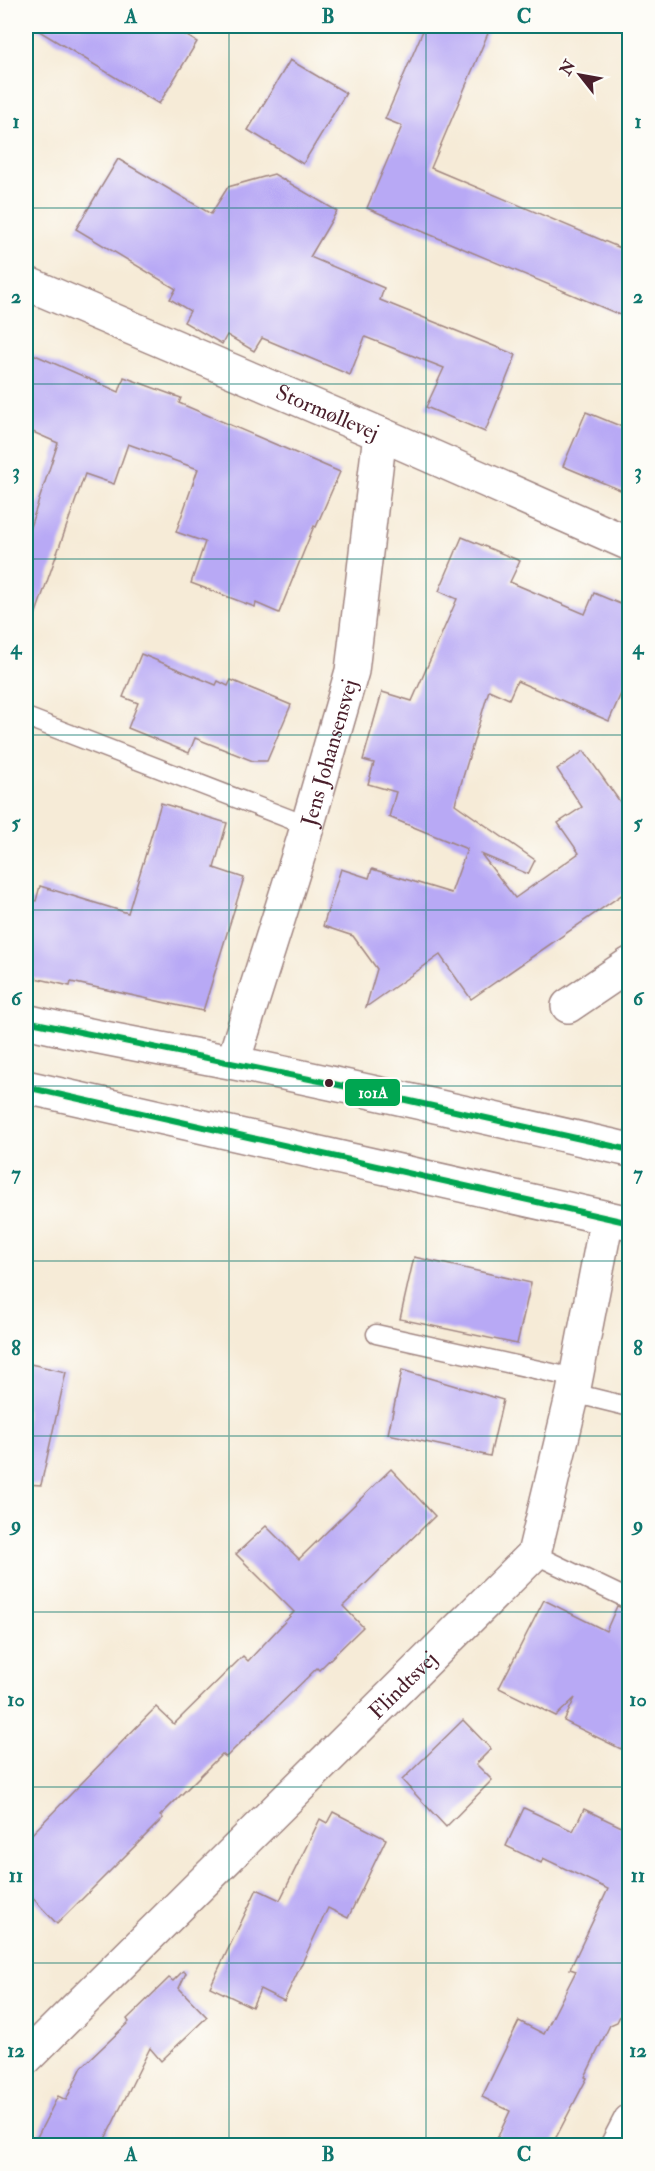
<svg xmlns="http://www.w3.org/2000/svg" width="655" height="2171" font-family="'IM FELL Double Pica',serif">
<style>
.building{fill:#b8a9f5}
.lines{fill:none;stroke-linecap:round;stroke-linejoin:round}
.service-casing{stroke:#a08581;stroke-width:21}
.minor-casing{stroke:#a08581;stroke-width:36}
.tertiary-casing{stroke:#a08581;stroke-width:36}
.service{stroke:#fff;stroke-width:18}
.minor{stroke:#fff;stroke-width:33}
.tertiary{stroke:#fff;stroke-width:33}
.bus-1-casing{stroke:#fdfcf7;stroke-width:10}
.bus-1{stroke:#00a651;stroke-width:6}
.grid{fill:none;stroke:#0f766e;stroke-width:1.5;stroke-opacity:0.55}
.bus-dot{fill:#4a1f2b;stroke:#fdfcf7;stroke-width:2}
.labels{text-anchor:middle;stroke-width:5;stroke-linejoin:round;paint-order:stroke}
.street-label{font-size:22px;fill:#4a1f2b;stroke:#fdfcf7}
.line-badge{stroke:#fdfcf7;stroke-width:2}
.badge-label{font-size:16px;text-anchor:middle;font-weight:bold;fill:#fff}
.neatline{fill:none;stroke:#0f766e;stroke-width:2}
.grid-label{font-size:20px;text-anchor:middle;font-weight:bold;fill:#0f766e}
</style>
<rect width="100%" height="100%" fill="#fdfcf7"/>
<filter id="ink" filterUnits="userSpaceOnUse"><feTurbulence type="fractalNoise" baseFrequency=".0167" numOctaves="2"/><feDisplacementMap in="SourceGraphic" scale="12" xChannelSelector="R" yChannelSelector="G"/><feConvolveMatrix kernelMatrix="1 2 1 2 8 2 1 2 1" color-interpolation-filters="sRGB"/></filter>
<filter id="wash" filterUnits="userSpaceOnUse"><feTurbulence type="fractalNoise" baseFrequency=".008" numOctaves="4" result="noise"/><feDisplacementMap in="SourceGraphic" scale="24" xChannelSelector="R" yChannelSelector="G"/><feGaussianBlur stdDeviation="1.35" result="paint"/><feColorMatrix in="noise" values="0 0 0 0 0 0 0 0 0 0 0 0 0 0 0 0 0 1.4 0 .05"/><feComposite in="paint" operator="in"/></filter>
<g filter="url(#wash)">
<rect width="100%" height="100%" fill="#f6ebd7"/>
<g id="blocks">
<g class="building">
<polygon points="31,26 171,26 197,42 159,104"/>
<polygon points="425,26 491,26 431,168 630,252 630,319 367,208 402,126 385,119"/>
<polygon points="290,60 346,93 303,164 248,130"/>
<polygon points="118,159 211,214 228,187 274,174 337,211 310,257 384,288 380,300 516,355 485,432 426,407 444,368 365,337 350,375 262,338 254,351 227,335 222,344 184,322 190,311 170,299 176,289 76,229"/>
<polygon points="26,351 119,392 124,377 181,398 179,403 340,472 316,527 314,526 279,613 256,603 255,607 191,583 205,542 176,532 198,469 128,444 114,484 85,474 31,627 26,626 26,539 58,443 26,429"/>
<polygon points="586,412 630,430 630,494 563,466"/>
<polygon points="462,537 520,561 510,582 585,614 594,593 630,608 630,673 609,721 517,681 509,699 489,690 455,804 535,860 528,874 481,854 515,898 579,853 558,823 582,807 557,769 584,751 630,816 630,889 471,999 440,955 366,1007 377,969 353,936 323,926 341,869 369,878 372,869 451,893 467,849 389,817 396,792 368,784 374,763 363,760 382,692 412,701 457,599 439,591"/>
<polygon points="141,654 216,685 218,681 228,686 231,680 291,705 267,761 253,761 195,738 189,753 128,728 138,703 123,697"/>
<polygon points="161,803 227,823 214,868 244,878 203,1011 71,982 70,986 26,976 26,899 36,901 40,886 128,913"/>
<polygon points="414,1257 531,1283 517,1344 400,1319"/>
<polygon points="26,1363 66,1372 41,1485 26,1484"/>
<polygon points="402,1370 503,1400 490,1456 388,1434"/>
<polygon points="391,1469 435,1516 343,1606 363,1627 319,1670 317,1668 226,1757 222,1754 160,1816 163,1818 57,1924 26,1891 26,1840 156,1707 174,1724 243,1656 248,1661 294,1612 236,1554 266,1526 299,1559"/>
<polygon points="544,1600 606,1631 617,1606 630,1611 630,1751 622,1747 621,1749 564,1721 575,1698 556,1716 499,1688"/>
<polygon points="463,1720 491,1749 476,1764 492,1780 446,1827 402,1780"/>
<polygon points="524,1808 573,1831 584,1809 630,1831 630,1996 617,2022 610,2025 585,2077 587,2078 552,2145 494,2145 510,2111 482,2097 519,2021 544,2034 576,1971 570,1969 608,1889 543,1858 541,1863 506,1846"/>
<polygon points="333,1812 386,1839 348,1918 328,1908 284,2001 260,1989 252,2007 210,1987 257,1889 280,1900 320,1819 327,1823"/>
<polygon points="183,1971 186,1973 179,1988 207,2017 161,2061 150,2048 102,2145 33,2145 58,2096 66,2100 82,2067 129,2022 127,2019 169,1978 173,1981"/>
</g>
</g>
</g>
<g filter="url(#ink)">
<use href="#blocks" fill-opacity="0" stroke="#a08581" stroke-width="1.5"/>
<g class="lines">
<defs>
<g id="service">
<polyline points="26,717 308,826"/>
<polyline points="376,1334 575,1378"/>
<polyline points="573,1393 630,1407"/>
<polyline points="534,1554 630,1600"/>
</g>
<g id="minor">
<path id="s1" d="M26,283L399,442L630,544"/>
<polyline points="568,1006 630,964"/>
<path id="s2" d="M233,1062L303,841L352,671L380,434"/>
<path id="s3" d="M26,2058L534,1554L573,1393L607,1218"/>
<polyline points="617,2146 630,2121"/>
</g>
<g id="tertiary">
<path d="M26,1021C95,1038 165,1049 235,1063C367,1090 498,1120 630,1150"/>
<polyline points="26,1087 630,1223"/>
</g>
</defs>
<use href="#service" class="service-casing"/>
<use href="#minor" class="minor-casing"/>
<use href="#tertiary" class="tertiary-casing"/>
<use href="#service" class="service"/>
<use href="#minor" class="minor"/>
<use href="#tertiary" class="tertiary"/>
<defs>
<g id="bus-1">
<polyline points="26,1021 334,1084 630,1150"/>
<polyline points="26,1087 630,1223"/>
</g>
</defs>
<use href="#bus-1" class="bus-1-casing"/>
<use href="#bus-1" class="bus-1"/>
</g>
</g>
<path class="grid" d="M229,26V2146M426,26V2146M26,208H630M26,384H630M26,559H630M26,735H630M26,910H630M26,1086H630M26,1261H630M26,1436H630M26,1612H630M26,1787H630M26,1963H630"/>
<circle class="bus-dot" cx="329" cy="1083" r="5"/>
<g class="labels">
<g class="street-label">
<text dy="8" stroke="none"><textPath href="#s1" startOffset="328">Stormøllevej</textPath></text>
<text dy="8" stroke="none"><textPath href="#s2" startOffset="324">Jens Johansensvej</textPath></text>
<text dy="8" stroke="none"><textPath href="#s3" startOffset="530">Flindtsvej</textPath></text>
</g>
</g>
<rect class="line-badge" x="344" y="1078" width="57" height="29" rx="6" fill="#00a651"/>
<g class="badge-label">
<text x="373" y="1098">101A</text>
</g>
<rect width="655" height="2171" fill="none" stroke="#fdfcf7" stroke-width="66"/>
<g transform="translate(580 75) rotate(301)" stroke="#fdfcf7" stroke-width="4.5" paint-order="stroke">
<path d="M0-4.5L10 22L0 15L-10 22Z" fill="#4a1f2b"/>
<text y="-9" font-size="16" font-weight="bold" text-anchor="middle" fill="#4a1f2b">N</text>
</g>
<rect x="33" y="33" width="589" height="2105" class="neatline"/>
<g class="grid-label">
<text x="131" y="23">A</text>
<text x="328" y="23">B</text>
<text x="524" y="23">C</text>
<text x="16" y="128">1</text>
<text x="638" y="128">1</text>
<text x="16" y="303">2</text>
<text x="638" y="303">2</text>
<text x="16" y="478">3</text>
<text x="638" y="478">3</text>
<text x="16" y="654">4</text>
<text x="638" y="654">4</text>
<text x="16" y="829">5</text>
<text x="638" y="829">5</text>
<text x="16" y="1005">6</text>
<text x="638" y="1005">6</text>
<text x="16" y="1180">7</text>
<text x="638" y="1180">7</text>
<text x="16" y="1355">8</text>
<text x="638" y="1355">8</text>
<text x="16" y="1531">9</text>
<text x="638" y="1531">9</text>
<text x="16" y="1706">10</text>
<text x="638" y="1706">10</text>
<text x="16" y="1882">11</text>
<text x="638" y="1882">11</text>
<text x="16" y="2057">12</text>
<text x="638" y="2057">12</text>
<text x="131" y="2161">A</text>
<text x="328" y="2161">B</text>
<text x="524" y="2161">C</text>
</g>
</svg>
